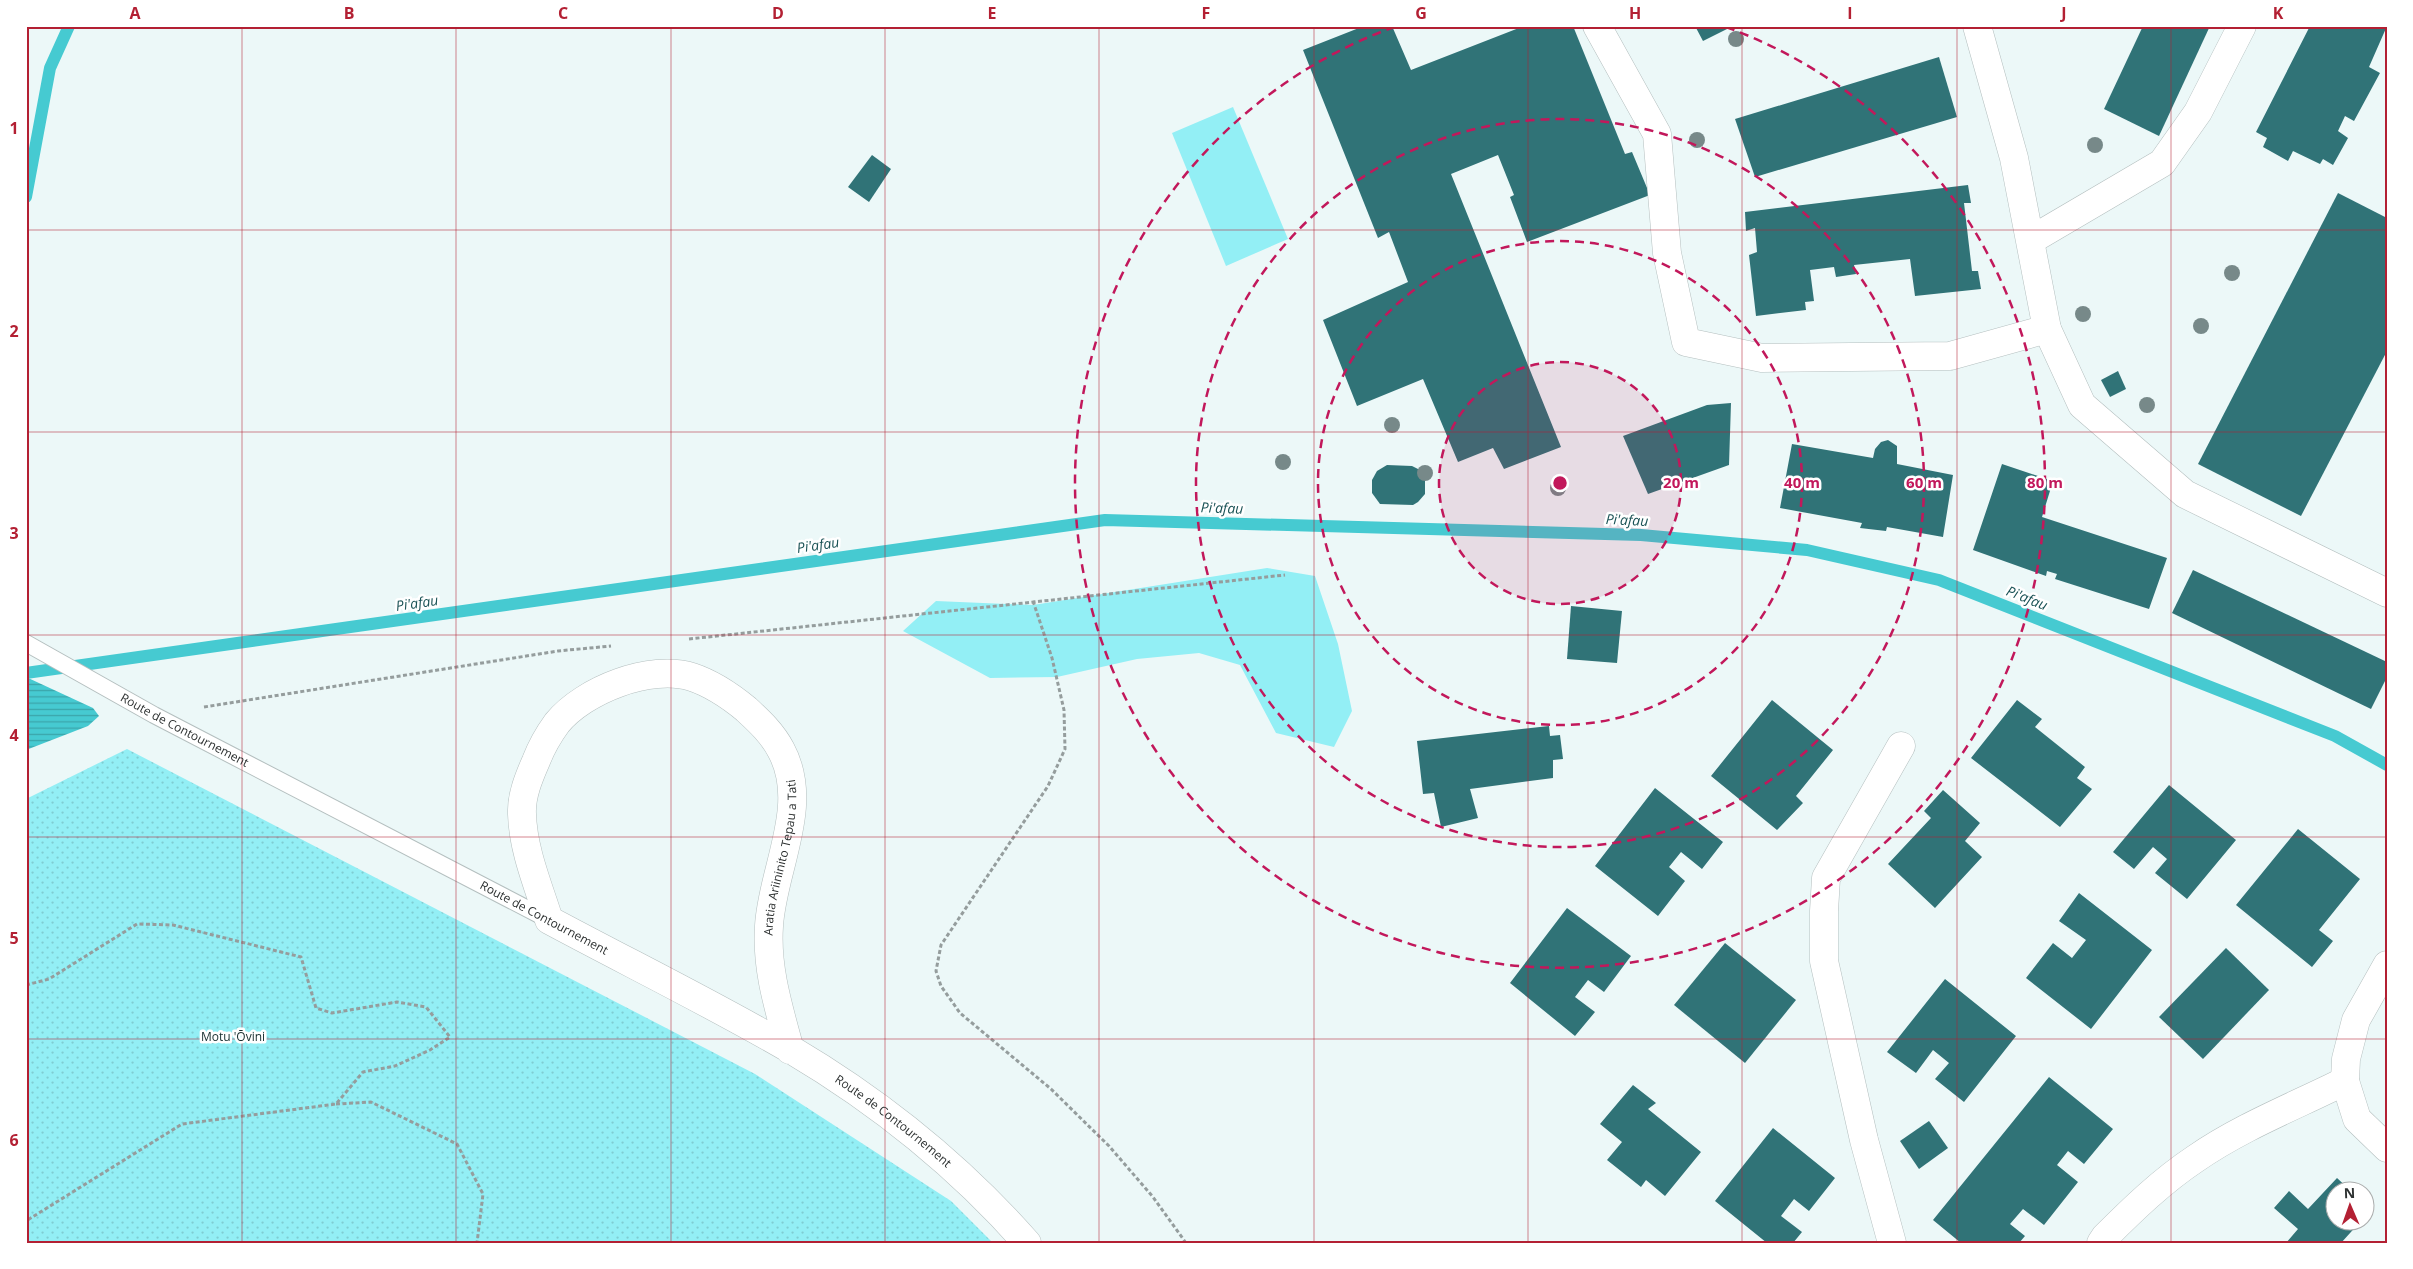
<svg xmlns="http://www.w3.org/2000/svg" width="2413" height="1269" font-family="'Open Sans',sans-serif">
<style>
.green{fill:#93eff5}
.park{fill:url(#park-dots)}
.water{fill:url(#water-rules)}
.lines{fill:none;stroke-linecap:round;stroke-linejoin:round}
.stream{stroke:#46cad1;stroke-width:12}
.building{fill:#307377}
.service-casing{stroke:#b4bfbf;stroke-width:18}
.minor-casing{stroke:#b4bfbf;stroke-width:29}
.tertiary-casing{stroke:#b4bfbf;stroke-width:29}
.path{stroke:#959d9d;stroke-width:3;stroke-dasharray:4 2.5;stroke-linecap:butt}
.service{stroke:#fff;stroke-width:16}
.minor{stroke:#fff;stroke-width:28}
.tertiary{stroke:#fff;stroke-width:28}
.tree{fill:#778989}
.grid{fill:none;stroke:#b32033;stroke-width:1;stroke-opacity:0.55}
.ring{fill:none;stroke:#c2185b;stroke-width:2.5;stroke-dasharray:9 6}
.labels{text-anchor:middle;stroke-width:5;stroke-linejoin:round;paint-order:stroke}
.street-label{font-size:12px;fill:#2d3131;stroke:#fff}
.park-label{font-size:12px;fill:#182e2f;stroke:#fff}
.water-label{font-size:14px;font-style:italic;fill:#1a5255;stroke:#fff}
.centre{fill:#c2185b;stroke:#fff;stroke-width:2.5}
.ring-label{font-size:15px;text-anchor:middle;font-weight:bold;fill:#c2185b;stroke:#fff;stroke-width:5;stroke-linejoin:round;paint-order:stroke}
.neatline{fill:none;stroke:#b32033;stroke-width:2}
.grid-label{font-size:16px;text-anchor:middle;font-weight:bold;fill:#b32033}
</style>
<defs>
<pattern id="park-dots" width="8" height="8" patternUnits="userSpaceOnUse" patternTransform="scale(1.25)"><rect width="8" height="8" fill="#93eff5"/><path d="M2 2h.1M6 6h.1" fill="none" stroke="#7fcdd2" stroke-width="1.8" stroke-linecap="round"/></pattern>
<pattern id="water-rules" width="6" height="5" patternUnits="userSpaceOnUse" patternTransform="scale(1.25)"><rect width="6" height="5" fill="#46cad1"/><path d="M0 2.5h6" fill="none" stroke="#3ba5aa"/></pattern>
</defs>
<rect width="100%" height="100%" fill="#ecf8f8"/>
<g class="green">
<polygon points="1233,107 1288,239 1226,266 1172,133"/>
<polygon points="1267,568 1315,576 1338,644 1352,711 1334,747 1276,733 1240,665 1199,653 1137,659 1057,677 990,678 903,631 936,601 1033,605"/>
</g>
<polygon class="park" points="127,749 755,1074 951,1201 993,1243 26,1243 26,799"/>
<polygon class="water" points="26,677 93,708 99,716 88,726 26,750"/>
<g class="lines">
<g class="stream">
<polyline points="26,197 50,68 69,26"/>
<polyline points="26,673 1105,520 1641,535 1807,550 1939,580 2335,736 2387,765"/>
</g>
</g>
<g class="building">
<polygon points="1364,26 1392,26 1411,70 1524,26 1573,26 1625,154 1632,152 1650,195 1527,242 1510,197 1514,195 1498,155 1451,174 1561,447 1504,469 1493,448 1458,462 1423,379 1357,406 1323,320 1408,282 1389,232 1378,238 1303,50"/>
<polygon points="1695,26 1733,26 1703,41"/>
<polygon points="2143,26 2210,26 2159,136 2104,109"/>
<polygon points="2310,26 2387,26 2369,67 2380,73 2354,121 2345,116 2338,131 2348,138 2333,165 2323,159 2320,164 2293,151 2288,161 2263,147 2267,138 2256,132"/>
<polygon points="1939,57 1957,117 1755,177 1735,119"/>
<polygon points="872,155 891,169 869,202 848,187"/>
<polygon points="1968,185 1971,203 1964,203 1972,271 1978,271 1981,289 1915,296 1910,259 1854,265 1856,274 1836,277 1834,267 1810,270 1814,301 1805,302 1806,310 1756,316 1749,255 1757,252 1755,228 1746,231 1745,212"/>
<polygon points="2338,193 2387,218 2387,351 2301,516 2198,464"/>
<polygon points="2118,371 2126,389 2110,397 2101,380"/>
<polygon points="1731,403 1729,465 1648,494 1623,436 1707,405"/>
<polygon points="1888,440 1897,446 1897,464 1953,475 1943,537 1887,527 1886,531 1860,528 1862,523 1780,508 1792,444 1873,458 1875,449 1881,442"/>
<polygon points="2002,464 2053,481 2042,517 2167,558 2149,609 2055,579 2057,574 2047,571 2046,576 1973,550"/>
<polygon points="1387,465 1412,466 1420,470 1425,480 1425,494 1418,502 1413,505 1380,504 1372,493 1372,480 1377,471"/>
<polygon points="2193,570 2387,662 2387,677 2371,709 2172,613"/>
<polygon points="1571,606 1622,611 1617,663 1567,659"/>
<polygon points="1772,700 1833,750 1796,796 1803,803 1777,830 1711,776"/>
<polygon points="2017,700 2042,719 2035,727 2085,767 2077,778 2092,789 2060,827 1971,758"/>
<polygon points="1549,726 1550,736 1560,735 1563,759 1553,760 1553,778 1470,789 1478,818 1441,827 1434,793 1423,794 1417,741"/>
<polygon points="2169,785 2236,840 2187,899 2155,873 2167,859 2153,847 2134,869 2113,852"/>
<polygon points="1655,788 1723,842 1702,869 1681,852 1669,867 1685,881 1658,916 1595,866"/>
<polygon points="1943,790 1980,823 1965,841 1982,857 1935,908 1888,864 1931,818 1924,811"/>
<polygon points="2298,829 2360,879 2319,930 2333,941 2312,967 2236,905"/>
<polygon points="2079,893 2152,950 2091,1029 2026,978 2053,943 2072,958 2086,940 2059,921"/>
<polygon points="1567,908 1631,956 1604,992 1588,980 1575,997 1595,1012 1575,1036 1510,983"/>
<polygon points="1725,943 1796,1000 1745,1063 1674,1005"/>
<polygon points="2226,948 2269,990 2203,1059 2159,1017"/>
<polygon points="1945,979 2016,1036 1964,1102 1935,1079 1949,1063 1933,1050 1916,1073 1887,1052"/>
<polygon points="2049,1077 2113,1129 2084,1164 2068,1151 2057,1165 2078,1182 2044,1225 2023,1209 2010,1224 2025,1236 2019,1243 1961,1243 1933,1220"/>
<polygon points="1633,1085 1656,1103 1648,1109 1701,1152 1665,1196 1646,1180 1641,1187 1607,1160 1622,1142 1600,1124"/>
<polygon points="1929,1121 1948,1148 1919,1169 1900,1141"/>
<polygon points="1773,1128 1835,1178 1809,1211 1794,1199 1781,1216 1802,1232 1793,1243 1767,1243 1715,1201"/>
<polygon points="2337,1178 2352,1192 2336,1192 2336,1222 2360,1222 2341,1243 2286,1243 2298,1229 2274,1208 2289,1191 2308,1209"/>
</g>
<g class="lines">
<defs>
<g id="service">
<path id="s1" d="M26,643L154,715L549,920"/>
</g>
<g id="minor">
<polyline points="1597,26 1657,134 1667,253 1686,342 1762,358 1950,356 2047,329"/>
<polyline points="1977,26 2014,158 2047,329 2082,405 2185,494 2387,593"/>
<polyline points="2031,240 2162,163 2198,112 2242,26"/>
<polyline points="2387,965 2356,1020 2346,1059 2345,1081 2357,1119 2387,1148"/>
<polyline points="1892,1243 1864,1140 1824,961 1824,911 1826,878 1901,746"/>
<path d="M2101,1243L2105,1237C2133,1209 2162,1181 2195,1159C2241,1127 2295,1106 2345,1081"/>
</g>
<g id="tertiary">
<path id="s2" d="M790,1050C779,1009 766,969 769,926C772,870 811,805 781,750C772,733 760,722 746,709C729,695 713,684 692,677C650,664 584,690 557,723C549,734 541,748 536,761C529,777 521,796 522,814C523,850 538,885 549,920C629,963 711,1003 790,1049C878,1101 960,1167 1027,1243"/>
</g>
</defs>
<use href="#service" class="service-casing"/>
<use href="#minor" class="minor-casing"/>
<use href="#tertiary" class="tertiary-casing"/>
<g class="path">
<polyline points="1033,601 1052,658 1064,710 1065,749 1048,786 941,945 936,971 941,986 960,1013 1051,1089 1109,1146 1153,1197 1186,1243"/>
<polyline points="689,639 1285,575"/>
<polyline points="204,707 558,651 611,646"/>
<polyline points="26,985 49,979 137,924 173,925 301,957 316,1008 332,1013 397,1002 426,1007 450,1037 430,1050 395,1066 363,1072 336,1104 182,1124 26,1221"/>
<polyline points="336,1104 371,1102 457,1144 483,1194 477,1243"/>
</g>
<use href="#service" class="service"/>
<use href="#minor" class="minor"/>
<use href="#tertiary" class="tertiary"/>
</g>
<g class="tree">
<circle cx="1736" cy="39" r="8"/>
<circle cx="1697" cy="140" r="8"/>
<circle cx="2095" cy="145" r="8"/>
<circle cx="2232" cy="273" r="8"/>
<circle cx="2083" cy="314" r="8"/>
<circle cx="2201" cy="326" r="8"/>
<circle cx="2147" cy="405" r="8"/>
<circle cx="1392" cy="425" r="8"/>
<circle cx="1283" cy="462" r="8"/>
<circle cx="1425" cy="473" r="8"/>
<circle cx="1558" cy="488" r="8"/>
</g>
<path class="grid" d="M242,26V1243M456,26V1243M671,26V1243M885,26V1243M1099,26V1243M1314,26V1243M1528,26V1243M1742,26V1243M1957,26V1243M2171,26V1243M26,230H2387M26,432H2387M26,635H2387M26,837H2387M26,1039H2387"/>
<circle cx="1560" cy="483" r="121" fill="#c2185b" fill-opacity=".12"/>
<g class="ring">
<circle cx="1560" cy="483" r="121"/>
<circle cx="1560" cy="483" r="242"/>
<circle cx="1560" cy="483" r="364"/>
<path d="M1726 27A485 485 0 1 1 1394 27"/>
</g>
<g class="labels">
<g class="street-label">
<text dy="4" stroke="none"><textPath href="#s1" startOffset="181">Route de Contournement</textPath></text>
<text dy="4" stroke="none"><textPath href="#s2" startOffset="196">Aratia Ariininito Tepau a Tati</textPath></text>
<text transform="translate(544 918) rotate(28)" y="4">Route de Contournement</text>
<text dy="4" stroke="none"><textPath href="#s2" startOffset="1181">Route de Contournement</textPath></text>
</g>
<g class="park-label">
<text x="233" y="1041">Motu 'Ōvini</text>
</g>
<g class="water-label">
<text transform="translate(1222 508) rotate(2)" y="5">Pi'afau</text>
<text transform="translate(1627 520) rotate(3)" y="5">Pi'afau</text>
<text transform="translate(818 545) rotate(-8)" y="5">Pi'afau</text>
<text transform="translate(2027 598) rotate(22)" y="5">Pi'afau</text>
<text transform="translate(417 603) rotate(-8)" y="5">Pi'afau</text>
</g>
</g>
<circle cx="1560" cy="483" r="8" class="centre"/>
<g class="ring-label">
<text x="1681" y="488">20 m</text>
<text x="1802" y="488">40 m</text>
<text x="1924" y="488">60 m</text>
<text x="2045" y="488">80 m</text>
</g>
<rect width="2413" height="1269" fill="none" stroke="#ffffff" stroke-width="55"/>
<g transform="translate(2350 1206) rotate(358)"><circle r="24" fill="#ffffff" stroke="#abadad"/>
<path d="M0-4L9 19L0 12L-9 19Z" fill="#b32033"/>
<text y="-8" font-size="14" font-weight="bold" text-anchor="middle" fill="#2d3131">N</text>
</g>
<rect x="28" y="28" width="2358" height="1214" class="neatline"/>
<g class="grid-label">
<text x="135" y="19">A</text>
<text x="349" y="19">B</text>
<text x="563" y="19">C</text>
<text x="778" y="19">D</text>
<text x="992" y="19">E</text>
<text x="1206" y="19">F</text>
<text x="1421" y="19">G</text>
<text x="1635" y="19">H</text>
<text x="1850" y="19">I</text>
<text x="2064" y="19">J</text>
<text x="2278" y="19">K</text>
<text x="14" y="134">1</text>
<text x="14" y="337">2</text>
<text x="14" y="539">3</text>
<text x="14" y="741">4</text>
<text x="14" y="944">5</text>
<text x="14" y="1146">6</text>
</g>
</svg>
